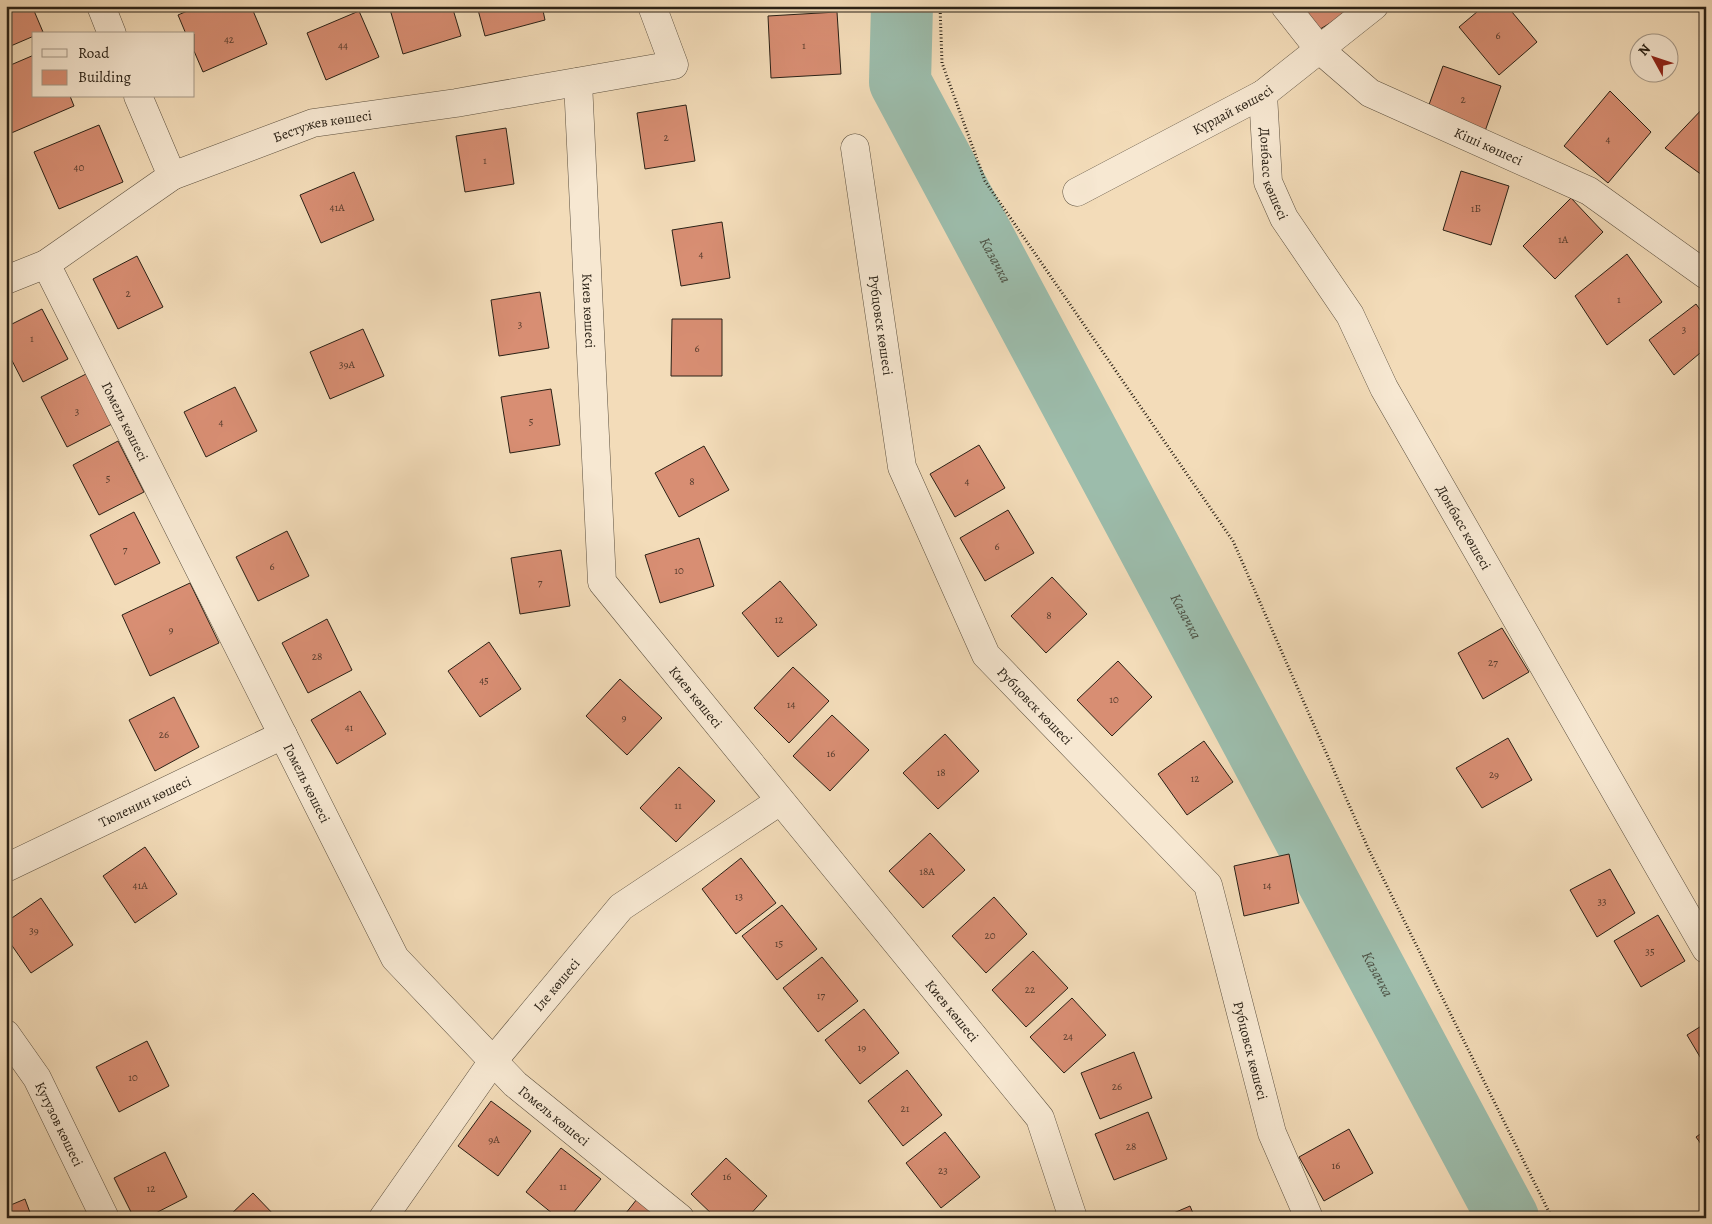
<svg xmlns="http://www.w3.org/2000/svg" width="1712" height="1224" font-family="Alegreya,serif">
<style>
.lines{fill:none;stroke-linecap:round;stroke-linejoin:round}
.river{stroke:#9cbcab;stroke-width:62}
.building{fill:#d88e73;stroke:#2a2116}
.street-casing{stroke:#5c503f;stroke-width:29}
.path{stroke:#2a2116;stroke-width:3;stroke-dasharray:1 2.5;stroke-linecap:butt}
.street{stroke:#f7e8d2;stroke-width:28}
.labels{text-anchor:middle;stroke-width:5;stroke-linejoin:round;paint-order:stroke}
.number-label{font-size:11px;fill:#563c2d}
.street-label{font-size:14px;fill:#2a2116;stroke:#f7e8d2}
.water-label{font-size:15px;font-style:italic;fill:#4c5043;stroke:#f7e8d2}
</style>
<rect width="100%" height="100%" fill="#f3dcb9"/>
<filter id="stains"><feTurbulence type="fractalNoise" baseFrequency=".004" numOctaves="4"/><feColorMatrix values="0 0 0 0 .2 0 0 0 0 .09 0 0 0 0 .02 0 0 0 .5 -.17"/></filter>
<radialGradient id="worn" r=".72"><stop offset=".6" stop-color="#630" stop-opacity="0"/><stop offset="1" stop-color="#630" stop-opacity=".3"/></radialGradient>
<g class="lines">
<path class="river" id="s1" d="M902,6L900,82L1508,1218"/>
</g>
<g class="building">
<polygon points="6,6 32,6 43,32 34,34 34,36 6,48"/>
<polygon points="199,6 251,6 267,44 203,72 194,51 194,34 186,34 178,15"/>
<polygon points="389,6 452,6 461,36 403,54"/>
<polygon points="477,6 542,6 545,20 485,36"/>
<polygon points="1294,6 1354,6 1355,8 1312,34"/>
<polygon points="1484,6 1507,6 1537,42 1499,75 1459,27"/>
<polygon points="359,11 379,57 326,80 307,33"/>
<polygon points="837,12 841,74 771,78 768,16"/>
<polygon points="34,55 34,96 70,96 74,106 9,134 6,126 6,67"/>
<polygon points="1443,66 1501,86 1484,134 1426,113"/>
<polygon points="1610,91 1651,132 1608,183 1564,146"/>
<polygon points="686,105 695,161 645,169 637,113"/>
<polygon points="1706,105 1706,178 1665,148"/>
<polygon points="99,125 123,182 59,209 34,152"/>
<polygon points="506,128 514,184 465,192 456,136"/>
<polygon points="1461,171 1509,186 1491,245 1443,230"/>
<polygon points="354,172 374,220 321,243 300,195"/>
<polygon points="1571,198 1603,232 1555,279 1523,246"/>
<polygon points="722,222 730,278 681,286 672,230"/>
<polygon points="1627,254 1662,302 1607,345 1575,296"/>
<polygon points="137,256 163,307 118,329 93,279"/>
<polygon points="540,292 549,348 499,356 491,300"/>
<polygon points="1696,304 1706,318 1706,348 1674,375 1649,340"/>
<polygon points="42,309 68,359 23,382 6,349 6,327"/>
<polygon points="672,319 722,319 722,376 671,376"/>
<polygon points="363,329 384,376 330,399 310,352"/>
<polygon points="86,374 112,424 67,447 41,397"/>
<polygon points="235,387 257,431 206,457 184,412"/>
<polygon points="551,389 560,445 510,453 501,397"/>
<polygon points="118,441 144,492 99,515 73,465"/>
<polygon points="979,445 1005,488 955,517 930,474"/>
<polygon points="704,446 729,490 679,517 655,473"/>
<polygon points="1008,510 1034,553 985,581 960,538"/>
<polygon points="134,512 160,563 115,585 90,535"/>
<polygon points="287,531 309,576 258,601 236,557"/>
<polygon points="699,538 714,586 660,603 645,555"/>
<polygon points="561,550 570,606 520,614 511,558"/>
<polygon points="1052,577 1087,614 1046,653 1011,616"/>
<polygon points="780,581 817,625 778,657 742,613"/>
<polygon points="190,583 219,643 150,676 122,615"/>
<polygon points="327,619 352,670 308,693 282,643"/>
<polygon points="1502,628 1529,672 1483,699 1458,653"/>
<polygon points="489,642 521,689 480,717 448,671"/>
<polygon points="1118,661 1152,697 1112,736 1077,700"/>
<polygon points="793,667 829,701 789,743 754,708"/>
<polygon points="620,679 662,718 627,755 586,716"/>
<polygon points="360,691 386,734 337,764 311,720"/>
<polygon points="174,697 199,747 155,771 129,720"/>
<polygon points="832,715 869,750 830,791 793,756"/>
<polygon points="945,734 979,771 938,809 903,773"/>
<polygon points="1508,738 1532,780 1482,808 1456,768"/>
<polygon points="1204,741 1233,782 1187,815 1158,774"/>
<polygon points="679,767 715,801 676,842 640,808"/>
<polygon points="930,833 965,870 923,908 889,871"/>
<polygon points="145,847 177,894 135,923 103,876"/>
<polygon points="1289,854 1299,903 1244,916 1234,866"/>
<polygon points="741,858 776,903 736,934 702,889"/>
<polygon points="1610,869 1635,913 1597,937 1570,890"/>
<polygon points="994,897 1027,934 986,973 952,936"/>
<polygon points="41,898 73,945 31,973 6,937 6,922"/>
<polygon points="782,905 817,949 777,980 742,936"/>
<polygon points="1658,915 1685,961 1641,987 1614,941"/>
<polygon points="1033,951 1068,988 1026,1027 992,990"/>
<polygon points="822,957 858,1001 818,1032 783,988"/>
<polygon points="1072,998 1106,1035 1064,1073 1030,1037"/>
<polygon points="864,1009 899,1053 860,1084 825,1040"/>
<polygon points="1706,1023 1706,1067 1687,1035"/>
<polygon points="147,1041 169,1086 119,1112 96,1067"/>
<polygon points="1134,1052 1152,1098 1100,1119 1081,1073"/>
<polygon points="907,1070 942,1115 903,1146 868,1101"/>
<polygon points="491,1101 531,1131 498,1176 458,1146"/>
<polygon points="1148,1112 1167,1159 1114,1180 1095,1134"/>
<polygon points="1349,1129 1373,1173 1324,1201 1299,1157"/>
<polygon points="1706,1130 1706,1151 1696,1137"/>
<polygon points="945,1132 980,1177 941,1208 906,1163"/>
<polygon points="561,1148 601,1179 569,1218 558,1218 526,1192"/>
<polygon points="165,1152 187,1197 146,1218 134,1218 114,1178"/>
<polygon points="726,1158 767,1196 747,1218 716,1218 691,1194"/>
<polygon points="253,1193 277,1218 227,1218"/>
<polygon points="25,1199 32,1218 6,1218 6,1207"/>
<polygon points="637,1199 662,1218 622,1218"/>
<polygon points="1190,1206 1195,1218 1162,1218"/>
</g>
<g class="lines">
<defs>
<g id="street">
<polyline points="101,6 112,34"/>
<path id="s2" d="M1285,6L1319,49L1370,93L1589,191L1706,275"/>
<path id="s3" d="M578,82L602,582L1040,1118L1073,1218"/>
<path id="s4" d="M1263,94L1268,182L1284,218L1350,315L1384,388L1706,949"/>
<polyline points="138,96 172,176"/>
<path id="s5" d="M855,148L902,467L986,655L1208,885L1272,1133L1309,1218"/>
<path id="s6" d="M1077,192L1263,94L1374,6"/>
<path id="s7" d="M46,264L395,958L515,1084L680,1218"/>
<path id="s8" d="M6,280L46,264L172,176L313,123L456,103L674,65L652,6"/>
<path id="s9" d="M6,868L283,735"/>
<path id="s10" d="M6,1034L37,1078L105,1218"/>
<path id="s11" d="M383,1218L493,1061L621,907L780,801"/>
</g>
</defs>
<use href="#street" class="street-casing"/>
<polyline class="path" points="940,6 942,63 985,181 1233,541 1368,848 1552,1218"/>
<use href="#street" class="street"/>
</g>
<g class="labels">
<g class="number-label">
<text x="1498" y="39">6</text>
<text x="229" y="43">42</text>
<text x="343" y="49">44</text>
<text x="804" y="49">1</text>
<text x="1463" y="103">2</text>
<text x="666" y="141">2</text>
<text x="1608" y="143">4</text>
<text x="485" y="164">1</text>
<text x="79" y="171">40</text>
<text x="337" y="211">41А</text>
<text x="1476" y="212">1Б</text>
<text x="1563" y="243">1А</text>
<text x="701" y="258">4</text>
<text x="128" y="297">2</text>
<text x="1619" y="303">1</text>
<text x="520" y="328">3</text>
<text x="1684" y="333">3</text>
<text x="32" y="342">1</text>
<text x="697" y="352">6</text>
<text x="347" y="368">39А</text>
<text x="77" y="415">3</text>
<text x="531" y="425">5</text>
<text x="221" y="426">4</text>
<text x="108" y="482">5</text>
<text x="692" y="485">8</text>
<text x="967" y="485">4</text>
<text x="997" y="550">6</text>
<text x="125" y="553">7</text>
<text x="272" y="570">6</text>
<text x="679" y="574">10</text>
<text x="540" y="586">7</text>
<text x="1049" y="619">8</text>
<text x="779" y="623">12</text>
<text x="171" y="633">9</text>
<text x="317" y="660">28</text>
<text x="1493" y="666">27</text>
<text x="484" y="684">45</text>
<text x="1114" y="703">10</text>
<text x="791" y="708">14</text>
<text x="624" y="721">9</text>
<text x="349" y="731">41</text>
<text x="164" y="738">26</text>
<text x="831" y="757">16</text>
<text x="941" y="776">18</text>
<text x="1494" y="778">29</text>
<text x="1195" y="782">12</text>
<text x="678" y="809">11</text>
<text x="927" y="875">18А</text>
<text x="140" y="889">41А</text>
<text x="1267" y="889">14</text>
<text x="739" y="900">13</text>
<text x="1602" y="905">33</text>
<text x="34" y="934">39</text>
<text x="990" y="939">20</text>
<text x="779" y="947">15</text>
<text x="1650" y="955">35</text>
<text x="1030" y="993">22</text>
<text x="821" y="999">17</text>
<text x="1068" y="1040">24</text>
<text x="862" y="1051">19</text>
<text x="133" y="1081">10</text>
<text x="1117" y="1090">26</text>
<text x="905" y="1112">21</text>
<text x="494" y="1143">9А</text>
<text x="1131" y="1150">28</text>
<text x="1336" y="1169">16</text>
<text x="943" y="1174">23</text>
<text x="727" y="1180">16</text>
<text x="563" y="1190">11</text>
<text x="151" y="1192">12</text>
</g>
<g class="street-label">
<text dy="5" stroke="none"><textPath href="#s6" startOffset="176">Күрдай көшесі</textPath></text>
<text dy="5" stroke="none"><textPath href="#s8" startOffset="356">Бестужев көшесі</textPath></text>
<text dy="5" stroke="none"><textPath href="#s2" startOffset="252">Кіші көшесі</textPath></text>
<text dy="5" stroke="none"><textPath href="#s4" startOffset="81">Донбасс көшесі</textPath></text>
<text dy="5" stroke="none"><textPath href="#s3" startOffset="229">Киев көшесі</textPath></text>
<text dy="5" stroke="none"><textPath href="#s5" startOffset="179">Рубцовск көшесі</textPath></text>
<text dy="5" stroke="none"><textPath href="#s7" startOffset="176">Гомель көшесі</textPath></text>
<text dy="5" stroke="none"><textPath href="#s4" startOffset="486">Донбасс көшесі</textPath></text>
<text dy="5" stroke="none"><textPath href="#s3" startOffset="649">Киев көшесі</textPath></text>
<text dy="5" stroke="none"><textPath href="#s5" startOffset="599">Рубцовск көшесі</textPath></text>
<text dy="5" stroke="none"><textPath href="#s7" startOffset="581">Гомель көшесі</textPath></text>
<text dy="5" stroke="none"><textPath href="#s9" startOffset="154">Тюленин көшесі</textPath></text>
<text dy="5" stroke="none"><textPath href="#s11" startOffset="291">Іле көшесі</textPath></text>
<text dy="5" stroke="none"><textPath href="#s3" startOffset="1054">Киев көшесі</textPath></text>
<text dy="5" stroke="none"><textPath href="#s5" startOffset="1019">Рубцовск көшесі</textPath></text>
<text dy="5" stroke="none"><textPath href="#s7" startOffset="1001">Гомель көшесі</textPath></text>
<text dy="5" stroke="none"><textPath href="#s10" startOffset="105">Кутузов көшесі</textPath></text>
</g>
<g class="water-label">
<text dy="5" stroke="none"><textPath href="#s1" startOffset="278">Казачка</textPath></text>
<text dy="5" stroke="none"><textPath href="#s1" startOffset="682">Казачка</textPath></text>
<text dy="5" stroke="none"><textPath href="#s1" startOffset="1088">Казачка</textPath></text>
</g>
</g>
<rect width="1712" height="1224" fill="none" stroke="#f3dcb9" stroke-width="25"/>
<rect x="8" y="8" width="1697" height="1209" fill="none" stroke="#2a2116" stroke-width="2.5"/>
<rect x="12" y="12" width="1687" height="1199" fill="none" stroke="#2a2116"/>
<rect x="32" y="32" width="162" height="65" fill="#f7e8d2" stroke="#a59887"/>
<rect x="42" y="49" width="25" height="8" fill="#f7e8d2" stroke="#a59887"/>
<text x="78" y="58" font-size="15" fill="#2a2116">Road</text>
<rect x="42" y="70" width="25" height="15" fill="#d88e73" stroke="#a59887"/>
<text x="78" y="82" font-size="15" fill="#2a2116">Building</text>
<g transform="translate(1654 58) rotate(310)"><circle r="24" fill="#f7e8d2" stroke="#a59887"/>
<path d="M0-4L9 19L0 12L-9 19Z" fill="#8f2418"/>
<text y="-8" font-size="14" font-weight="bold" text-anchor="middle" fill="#2a2116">N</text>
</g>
<rect width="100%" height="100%" filter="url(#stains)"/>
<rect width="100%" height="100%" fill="url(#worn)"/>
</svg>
